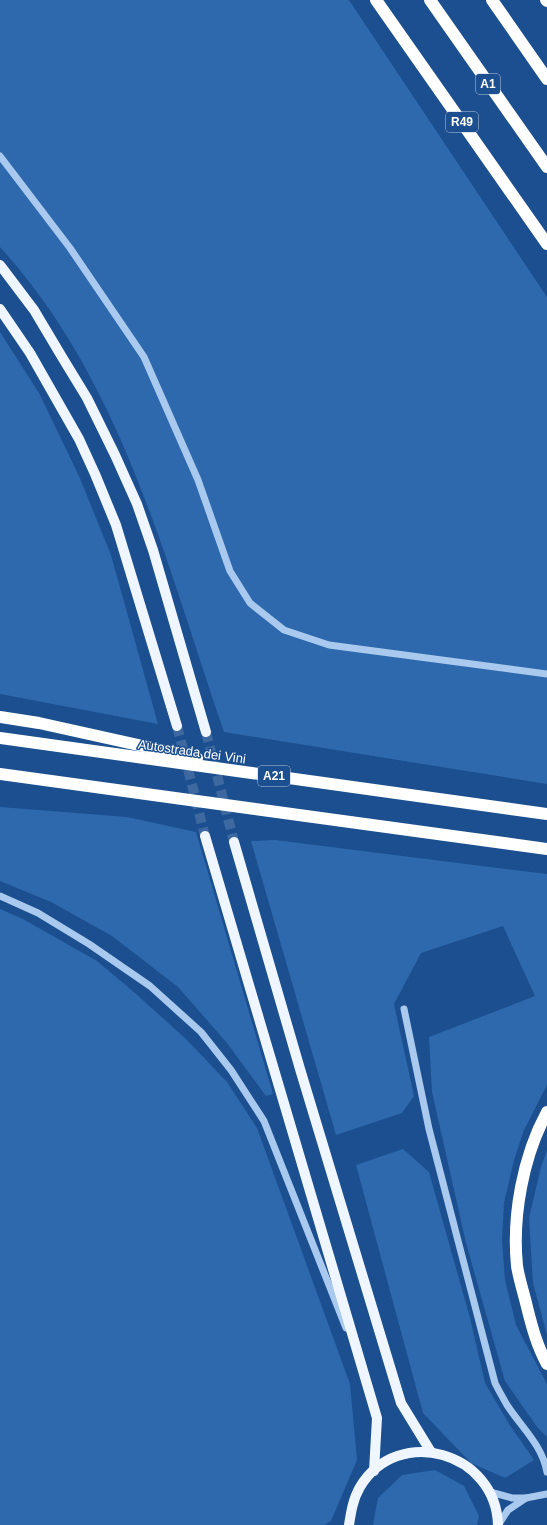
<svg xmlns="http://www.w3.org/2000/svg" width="547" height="1525" font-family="Helvetica,sans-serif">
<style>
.green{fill:#2e69ad}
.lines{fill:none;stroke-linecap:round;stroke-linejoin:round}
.major-tunnel{stroke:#3d69a0;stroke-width:10;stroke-dasharray:10 5;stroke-linecap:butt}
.minor{stroke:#a9c9ee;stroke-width:7}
.major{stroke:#f0f6ff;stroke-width:10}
.highway{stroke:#fff;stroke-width:12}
.labels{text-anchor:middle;stroke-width:3;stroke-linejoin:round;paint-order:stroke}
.shield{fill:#1b4f8f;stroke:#bbcadd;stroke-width:1}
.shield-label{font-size:12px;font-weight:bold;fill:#fff}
.street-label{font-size:13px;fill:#fff;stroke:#1b4f8f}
</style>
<rect width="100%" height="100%" fill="#1b4f8f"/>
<g class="green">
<path d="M0,0H349L547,297V784L224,732C166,564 123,382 0,247Z"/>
<polygon points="0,332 39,393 79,476 111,555 158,724 0,694"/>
<polygon points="0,807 127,817 196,832 273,1094 266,1096 227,1043 178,987 112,936 51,902 0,881"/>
<polygon points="275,840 547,874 547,1085 524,1130 514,1160 504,1203 502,1240 505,1280 516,1325 547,1384 547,1437 537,1427 505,1381 466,1243 432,1092 429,1037 535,996 503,926 421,953 394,1004 414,1096 402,1113 336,1135 251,841"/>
<polygon points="0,909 23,919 97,961 135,993 186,1039 227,1082 257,1128 350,1384 357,1460 331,1521 325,1525 0,1525"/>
<polygon points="403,1149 429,1172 470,1318 485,1383 509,1424 534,1460 505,1478 471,1463 423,1413 356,1165"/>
<polygon points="547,1150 547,1335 533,1283 529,1218 541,1167"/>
<polygon points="435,1470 464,1486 479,1516 477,1525 373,1525 378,1498 402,1475"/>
</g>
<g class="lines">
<g class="major-tunnel">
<polyline points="177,726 205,836"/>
<polyline points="206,732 234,842"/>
</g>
<g class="minor">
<polyline points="0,156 70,248 144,357 198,480 230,571 250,603 284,630 329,645 547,674"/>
<polyline points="0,896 38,913 89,944 150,986 201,1032 231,1070 264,1121 346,1328"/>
<path d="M404,1009L429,1129L495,1383C499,1391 503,1398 507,1405C522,1428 542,1445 547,1472"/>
<polyline points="490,1492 512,1498 526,1498 508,1510 499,1524"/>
<polyline points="526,1498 547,1494"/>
</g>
<g class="major">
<polyline points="0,265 34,310 62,357 87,398 115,455 137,504 153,550 206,732"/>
<polyline points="0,309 30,353 79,439 95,474 116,525 177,726"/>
<polyline points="205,836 377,1418 374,1471"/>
<polyline points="234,842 300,1069 401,1403 431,1452"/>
<path d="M349,1525C351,1512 353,1499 360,1487C398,1424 496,1452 498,1525"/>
</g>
<g class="highway">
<polyline points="376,0 547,244"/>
<polyline points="430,0 547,167"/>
<polyline points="492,0 547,79"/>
<polyline points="546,0 547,1"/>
<polyline points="0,717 39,723 197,758"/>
<polyline points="0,738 547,814"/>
<polyline points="0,774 547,849"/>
<path d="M547,1112C523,1156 512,1216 517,1266C519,1279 524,1294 527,1307C532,1327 537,1346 547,1364"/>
</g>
</g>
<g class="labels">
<g class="shield">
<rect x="476" y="74" width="24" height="20" rx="3"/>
<rect x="446" y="112" width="32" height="20" rx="3"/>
<rect x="258" y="766" width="32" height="20" rx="3"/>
</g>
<g class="shield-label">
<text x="488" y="88">A1</text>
<text x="462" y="126">R49</text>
<text x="274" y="780">A21</text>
</g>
<g class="street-label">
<text transform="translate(192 751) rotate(8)" y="5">Autostrada dei Vini</text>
</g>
</g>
</svg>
